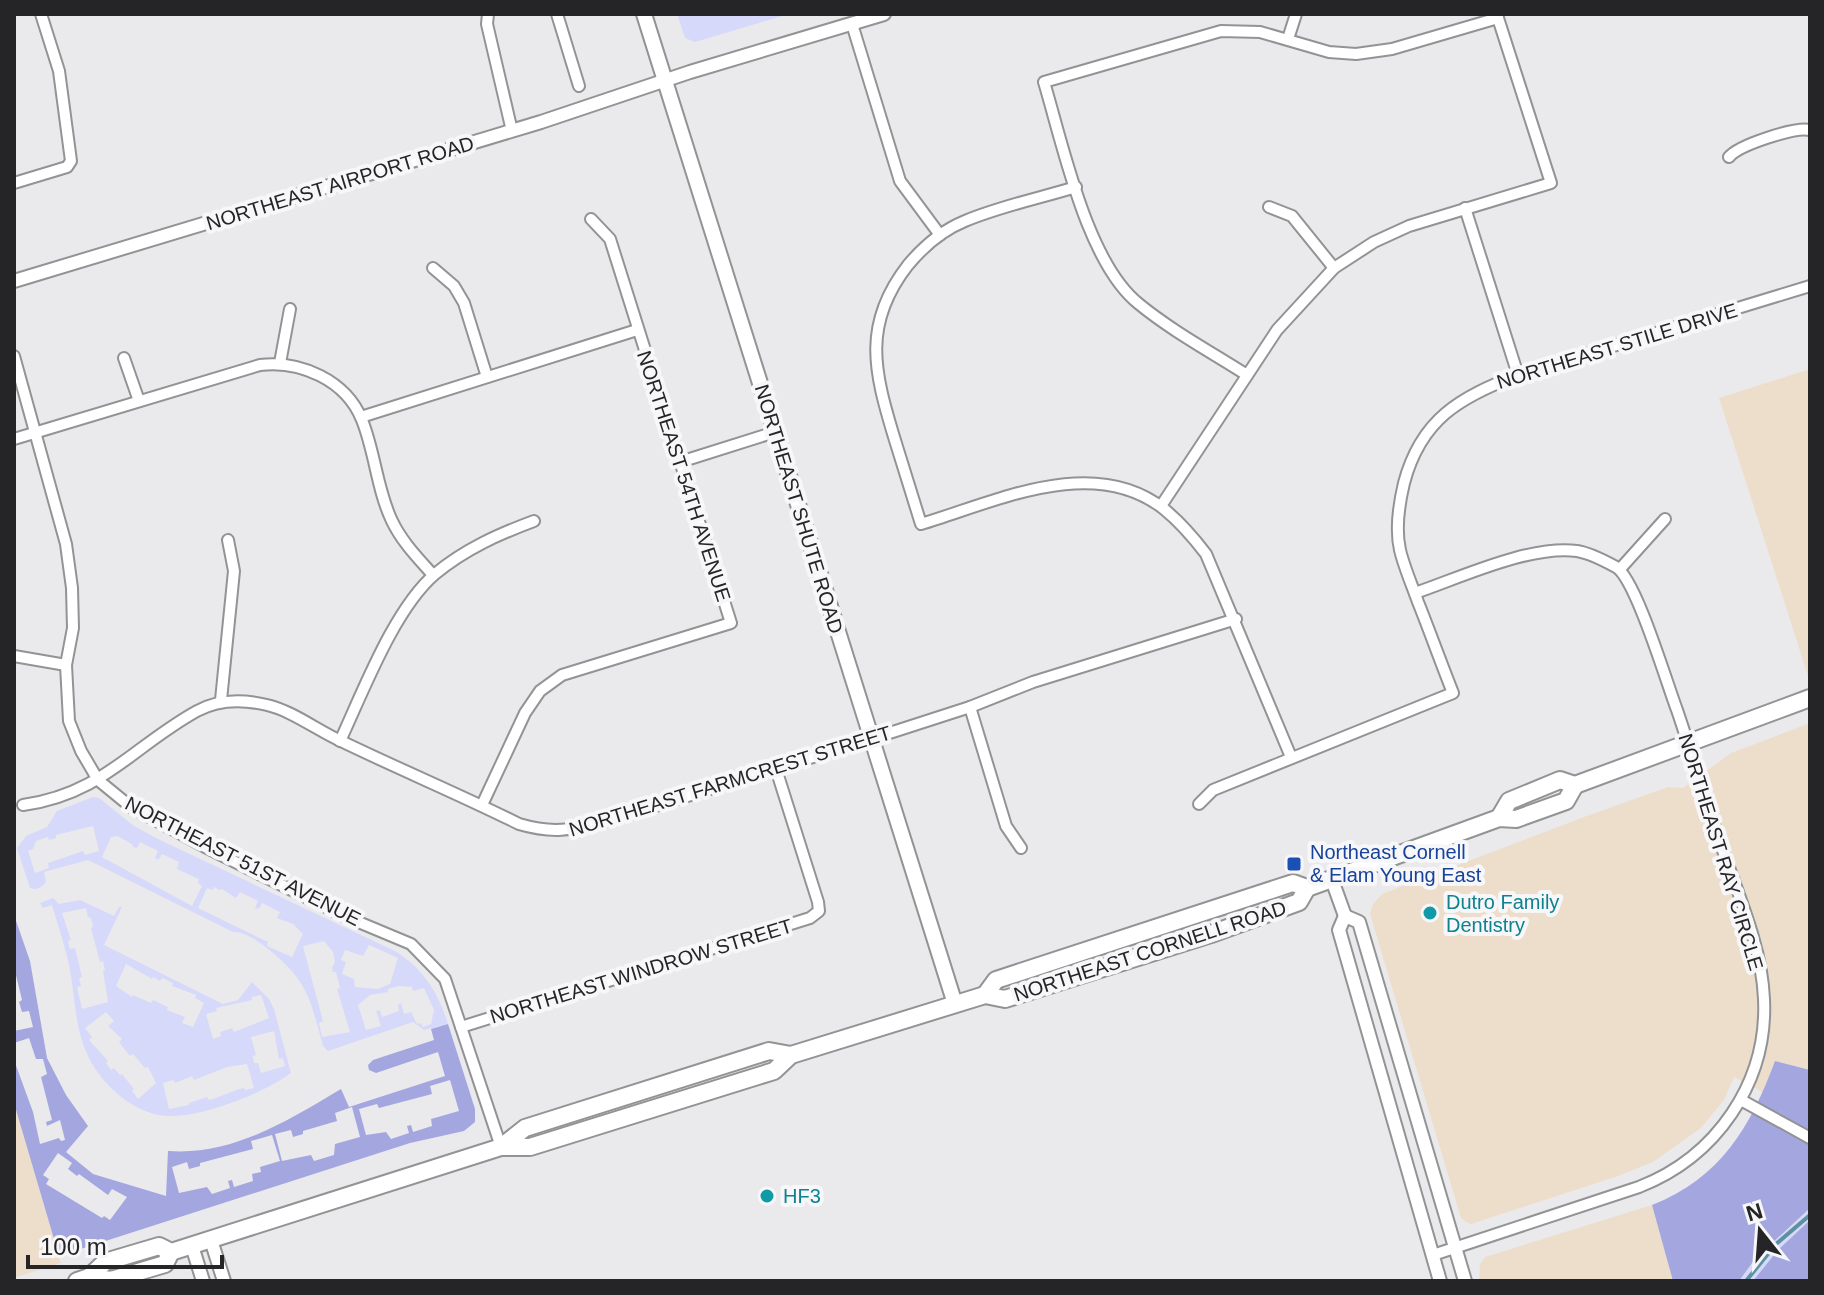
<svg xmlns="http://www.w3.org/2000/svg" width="1824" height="1295" font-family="Arial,sans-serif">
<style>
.commercial{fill:#eddecb}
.green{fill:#d6d9fa;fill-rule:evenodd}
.forest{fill:#a3a6df;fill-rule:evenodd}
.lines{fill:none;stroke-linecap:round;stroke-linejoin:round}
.stream{stroke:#5b91a1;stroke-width:4}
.minor-casing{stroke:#929395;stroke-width:14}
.tertiary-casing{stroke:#929395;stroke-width:16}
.secondary-casing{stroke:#929395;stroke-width:18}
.trunk-casing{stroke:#929395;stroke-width:20}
.minor{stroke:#fff;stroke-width:10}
.tertiary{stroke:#fff;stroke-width:12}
.secondary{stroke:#fff;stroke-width:14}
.trunk{stroke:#fff;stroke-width:16}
.transit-dot{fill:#1a4fb4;stroke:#f7f7fa;stroke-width:3}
.culture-dot{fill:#0f9aa8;stroke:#f7f7fa;stroke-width:3}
.labels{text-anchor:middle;stroke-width:8;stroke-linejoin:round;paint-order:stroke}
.street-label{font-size:20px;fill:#252527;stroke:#f7f7fa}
.transit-label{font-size:20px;fill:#164399;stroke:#f7f7fa;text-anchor:start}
.culture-label{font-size:20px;fill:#0d838f;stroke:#f7f7fa;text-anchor:start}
</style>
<rect width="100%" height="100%" fill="#eaeaed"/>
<g class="commercial">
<polygon points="1810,369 1810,675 1808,676 1719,398"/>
<polygon points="1810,723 1810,1070 1775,1061 1763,1092 1734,1077 1724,1100 1701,1128 1653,1162 1618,1176 1471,1224 1466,1222 1461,1218 1370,914 1373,904 1382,894 1584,817 1668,787 1683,788 1731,753"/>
<polygon points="14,1103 61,1263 14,1278"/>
<polygon points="1652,1205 1673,1281 1479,1281 1480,1264 1485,1257"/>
</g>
<g class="green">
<polygon points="677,14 789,14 695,42 685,38"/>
<path d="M93,797L99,798L134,826L158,839L397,952C424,970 438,992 448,1024L424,1030L413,1022L328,1051L323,1046C310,997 307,980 267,948C256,940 246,932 233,932L88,860L44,872L46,882C42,887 36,891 30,888L17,848L26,836L47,827L57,811ZM93,826L99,851L85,855L83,851L48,863L49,868L35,873L28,851L33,849L36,841L48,837L49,840L56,838V835ZM117,836L132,844L133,847L137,848L140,842L158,851L155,858L158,860L162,854L179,862L177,869L199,879L198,883L202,886L192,906L102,857L111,837ZM214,887L220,890L222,889L236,898L240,892L258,901L255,908L259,909L262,903L280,912L277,918L293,924L303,934L292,957L267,946L268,942L198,908L207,888L213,890ZM324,941L333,952L335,962L332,968L333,972H336L340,988L337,989L350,1032L322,1037L319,1023L323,1021L303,946ZM369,945L398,958L390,984L378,989L355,987L354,979L342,974L346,962L341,960L345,950L363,956ZM398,986L412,987L413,991L424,988L434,1010L431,1024L423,1027L421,1023L417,1024L411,1012L404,1014L401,1003L398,1005L399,1011L382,1017L380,1010L376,1011L381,1026L366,1030L358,1005L370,995L388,992V989Z"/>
<path d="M53,898L59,904L80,900L114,916L119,907H122L104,945L223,1004L238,1000L252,982L269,999L274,1009L291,1073C262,1094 202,1118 166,1116C132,1113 100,1083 87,1054C75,1027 75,998 70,970C66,948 58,926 52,905L43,908L40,903ZM86,908L88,917L91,918L93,927L91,928L100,962L103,961L105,970L103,971L108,1002L82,1009L77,987L81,986L79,978L82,977L75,948L70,949L68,941L71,940L62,913ZM126,964L152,979L153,977L160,981L162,978L173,983L172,986L196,995L195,998L204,1003L193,1027L182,1023L185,1017L167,1010L168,1007L153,1000L151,1003L133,995L132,997L116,986ZM261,995L269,1018L234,1032L232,1028L220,1032L221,1036L213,1039L206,1014L217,1011L216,1008L252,1000V997ZM106,1012L114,1021L108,1026L122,1039L119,1042L130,1056L133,1054L145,1068L148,1067L156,1083L138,1099L132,1091L134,1089L122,1074L120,1075L114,1068L111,1070L106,1063L108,1061L89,1040L92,1037L85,1028ZM274,1031L279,1059L283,1058L285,1066L261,1073L258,1063H254L253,1056L256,1055L251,1037ZM247,1064L254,1088L245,1090L244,1088C230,1091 222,1097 209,1100L207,1097L189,1103V1105L169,1109L163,1083L173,1080L175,1083L192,1076L194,1080L227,1067Z"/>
<polygon points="1810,1208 1810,1220 1778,1250 1757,1278 1753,1281 1739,1281 1755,1259"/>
</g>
<g class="forest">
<path d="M14,915L30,961L47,1058L66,1095L88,1126L66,1152L93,1174L166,1196L168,1151C232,1156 287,1121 341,1089L349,1107L445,1076L438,1052L376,1073L369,1070L368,1065L373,1060L434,1040L431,1029L448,1024L475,1109V1122L464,1131L410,1143L59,1256L14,1103V1060L33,1112L40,1144L59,1138L61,1141L65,1140L60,1120L47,1126L46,1122L52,1120L41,1077L47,1074L43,1059H36L29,1038L14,1043V1031L33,1027L29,1011L22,1012L19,1002L22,1000L14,967ZM450,1080L459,1111L431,1119L432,1126L413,1132L411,1125L407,1126L409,1133L391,1139L386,1132L366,1135L359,1109L377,1104L379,1108L432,1094L430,1086ZM352,1107L360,1137L335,1144L334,1155L314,1161L311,1155L282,1161L275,1134L291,1130L293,1137L303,1134V1131L337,1121L335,1113ZM272,1135L280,1161L260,1167L261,1172L252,1174L253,1181L234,1187L232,1180L228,1181L230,1188L212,1194L207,1187L179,1193L172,1167L187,1162L189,1169L200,1166V1163L253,1149L251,1141ZM58,1153L72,1163L68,1169L77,1176L79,1174L108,1195L112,1189L127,1197L110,1220L104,1216L102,1218L46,1184L49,1179L43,1175Z"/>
<path d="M1775,1061L1810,1070V1208L1755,1259L1739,1281H1673L1652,1205C1721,1178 1751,1126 1775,1061Z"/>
<polygon points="1810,1220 1810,1281 1753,1281 1778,1250"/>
</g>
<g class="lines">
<polyline class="stream" points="1746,1281 1776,1244 1810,1215"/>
<defs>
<g id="minor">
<polyline points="488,14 487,24 512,131"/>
<polyline points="557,14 579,86"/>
<polyline points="852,24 900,181 940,235"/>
<polyline points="1288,39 1296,14"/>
<path d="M1729,157C1739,145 1794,127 1810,130"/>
<polyline points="14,183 67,167 71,161 59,71 41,14"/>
<path d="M1076,187C1040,198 1001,206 965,221C943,230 923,247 908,265C862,324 874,371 894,437C903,466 912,495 921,524C995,502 1093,453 1164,509C1180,522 1193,537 1206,554L1291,757"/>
<polyline points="1269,207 1292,216 1334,268"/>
<polyline points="1465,208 1518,375"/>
<polyline points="433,268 454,286 464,303 487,377"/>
<polyline points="14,356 66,544 72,588 73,628 66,665 69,721 81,751 98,780 131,807 209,849 344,916 411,944 445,979 501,1147"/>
<polyline points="124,358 139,401"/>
<polyline points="280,363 290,309"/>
<path d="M1247,375C1211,352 1172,331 1139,304C1087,263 1063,145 1044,82L1221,31L1260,32L1329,52L1356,54L1392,49L1498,18"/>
<polyline points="361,417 637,330"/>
<path d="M14,439L260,365C300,360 346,380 362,420C375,452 377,490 392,521C402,542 418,558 433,575"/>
<polyline points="680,462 775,432"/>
<polyline points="1161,506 1277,330 1334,268 1374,242 1409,226 1551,183 1497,15"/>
<polyline points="1620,569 1665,519"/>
<path d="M1415,593C1462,577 1529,545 1577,551C1590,553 1605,561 1616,567C1636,579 1667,684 1677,710C1692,754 1705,798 1720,842C1737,892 1762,946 1764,999C1768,1083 1716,1157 1639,1187L1433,1255"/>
<polyline points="14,656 66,665"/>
<polyline points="221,700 234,571 228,540"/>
<polyline points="970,707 1006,826 1021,848"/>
<path d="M340,741C363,692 394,609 435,574C465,549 499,534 534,521"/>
<path d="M1199,804L1213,790L1453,693C1441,663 1430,632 1418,602C1412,585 1404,567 1400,550C1395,528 1399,504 1404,483C1421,419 1460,397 1518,375L1810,286"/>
<path d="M23,805C102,794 132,747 197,711C219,699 242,699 267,705C293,711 318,731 343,742C401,770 461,795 519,824C553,834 570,830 604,822L871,739L970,707L1033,682L1236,619"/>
<polyline points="482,805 525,713 540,691 562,675 731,623 610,239 591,219"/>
<polyline points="461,1027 810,918 819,911 818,902 776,769"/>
<polyline points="1741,1100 1810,1138"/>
</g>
<g id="tertiary">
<polyline points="14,281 541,122 690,72 884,14"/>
<polyline points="1332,880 1345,916"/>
<polyline points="1345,916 1359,922 1465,1281"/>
<polyline points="1345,916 1339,930 1440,1281"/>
<polyline points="211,1240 224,1281"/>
<polyline points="192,1246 203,1281"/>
</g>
<polyline id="secondary" points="644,14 955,1004"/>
<g id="trunk">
<polyline points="1499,818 1509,801 1560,780 1575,785 1810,698"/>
<polyline points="985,995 996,980 1293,883 1307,888 1499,818 1516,819 1566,801 1575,785"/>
<polyline points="501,1147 525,1128 769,1051 791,1055"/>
<polyline points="89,1277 111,1280 165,1264 171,1252"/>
<polyline points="77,1281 89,1277 105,1262 159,1246 171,1252 501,1147 530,1147 774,1071 791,1055 985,995 1005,999 1211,934 1299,902 1307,888"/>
</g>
</defs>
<use href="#minor" class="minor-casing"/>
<use href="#tertiary" class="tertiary-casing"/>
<use href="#secondary" class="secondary-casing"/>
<use href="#trunk" class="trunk-casing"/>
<use href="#minor" class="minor"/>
<use href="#tertiary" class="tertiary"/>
<use href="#secondary" class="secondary"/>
<use href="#trunk" class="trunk"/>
</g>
<rect class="transit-dot" x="1286" y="856" width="16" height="16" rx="4"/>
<g class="culture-dot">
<circle cx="1430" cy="913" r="8"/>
<circle cx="767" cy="1196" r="8"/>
</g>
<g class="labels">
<g class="street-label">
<text transform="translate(340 183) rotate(-17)" y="7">NORTHEAST AIRPORT ROAD</text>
<text transform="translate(1617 346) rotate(-17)" y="7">NORTHEAST STILE DRIVE</text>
<text transform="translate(684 476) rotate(72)" y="7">NORTHEAST 54TH AVENUE</text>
<text transform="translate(799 509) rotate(73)" y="7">NORTHEAST SHUTE ROAD</text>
<text transform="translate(730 781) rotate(-17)" y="7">NORTHEAST FARMCREST STREET</text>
<text transform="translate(1721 852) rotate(73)" y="7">NORTHEAST RAY CIRCLE</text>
<text transform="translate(243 861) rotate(27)" y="7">NORTHEAST 51ST AVENUE</text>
<text transform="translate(1150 951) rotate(-18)" y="7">NORTHEAST CORNELL ROAD</text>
<text transform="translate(641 971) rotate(-17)" y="7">NORTHEAST WINDROW STREET</text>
</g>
<g class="transit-label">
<text x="1310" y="859">Northeast Cornell<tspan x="1310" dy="23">&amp; Elam Young East</tspan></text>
</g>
<g class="culture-label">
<text x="1446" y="909">Dutro Family<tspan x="1446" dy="23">Dentistry</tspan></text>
<text x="783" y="1203">HF3</text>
</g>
</g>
<rect width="1824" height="1295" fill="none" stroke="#252527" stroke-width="32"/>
<g transform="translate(1760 1231) rotate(343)" stroke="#f7f7fa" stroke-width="6" paint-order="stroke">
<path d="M0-6L14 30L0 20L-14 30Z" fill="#252527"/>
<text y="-12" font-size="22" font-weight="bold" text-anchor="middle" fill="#252527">N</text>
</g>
<path d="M28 1255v12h194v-12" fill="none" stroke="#252527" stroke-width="4"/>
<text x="40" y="1255" font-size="24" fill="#252527" stroke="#f7f7fa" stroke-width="6" paint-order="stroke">100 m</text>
</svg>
